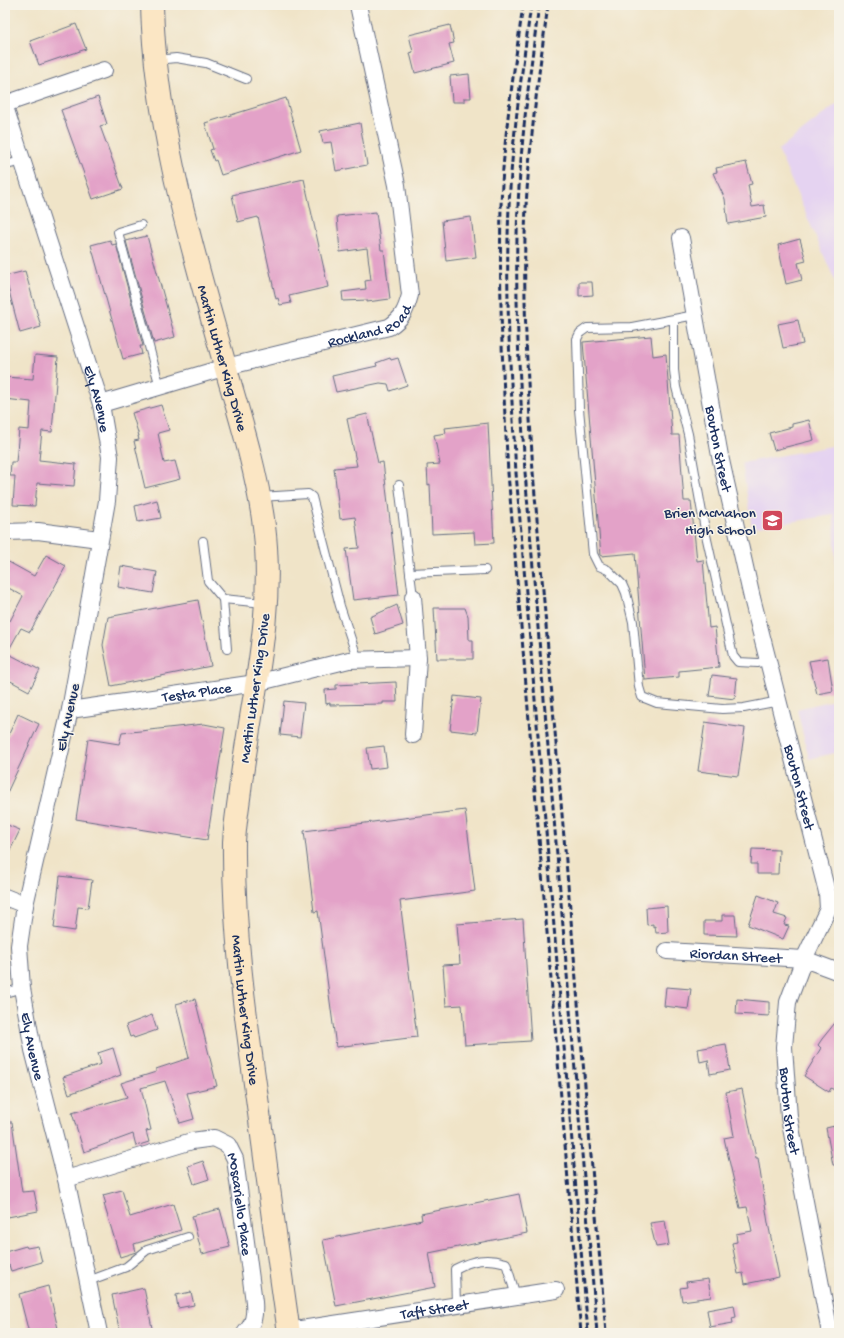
<svg xmlns="http://www.w3.org/2000/svg" width="844" height="1338" font-family="'Gochi Hand',sans-serif">
<style>
.built{fill:#e5d3f1}
.building{fill:#e3a2c8}
.lines{fill:none;stroke-linecap:round;stroke-linejoin:round}
.service-casing{stroke:#666e83;stroke-width:10}
.minor-casing{stroke:#666e83;stroke-width:18}
.secondary-casing{stroke:#666e83;stroke-width:24}
.service{stroke:#fff;stroke-width:8}
.minor{stroke:#fff;stroke-width:16}
.secondary{stroke:#fbe6c4;stroke-width:22}
.rail{stroke:#1b2f5e;stroke-width:3;stroke-dasharray:6 3;stroke-linecap:butt}
.labels{text-anchor:middle;stroke-width:3;stroke-linejoin:round;paint-order:stroke}
.street-label{font-size:15px;fill:#1b2f5e;stroke:#f7f3e8}
.poi-label{font-size:15px;fill:#1b2f5e;stroke:#f7f3e8;text-anchor:end}
</style>
<rect width="100%" height="100%" fill="#f7f3e8"/>
<filter id="ink" filterUnits="userSpaceOnUse"><feTurbulence type="fractalNoise" baseFrequency=".025" numOctaves="2"/><feDisplacementMap in="SourceGraphic" scale="8" xChannelSelector="R" yChannelSelector="G"/><feConvolveMatrix kernelMatrix="1 2 1 2 8 2 1 2 1" color-interpolation-filters="sRGB"/></filter>
<filter id="wash" filterUnits="userSpaceOnUse"><feTurbulence type="fractalNoise" baseFrequency=".012" numOctaves="4" result="noise"/><feDisplacementMap in="SourceGraphic" scale="16" xChannelSelector="R" yChannelSelector="G"/><feGaussianBlur stdDeviation="0.9" result="paint"/><feColorMatrix in="noise" values="0 0 0 0 0 0 0 0 0 0 0 0 0 0 0 0 0 1.4 0 .05"/><feComposite in="paint" operator="in"/></filter>
<g filter="url(#wash)">
<rect width="100%" height="100%" fill="#f0e4c8"/>
<g class="built">
<polygon points="839,102 839,290 778,150"/>
<polygon points="839,429 839,607 837,601 834,515 752,528 742,463 837,445"/>
<polygon points="839,699 839,752 809,759 797,709"/>
</g>
<g id="blocks">
<g class="building">
<polygon points="76,24 86,49 39,65 30,41"/>
<polygon points="450,25 454,43 449,44 454,63 415,73 410,53 413,52 409,35"/>
<polygon points="469,74 471,98 464,98 464,102 452,102 450,76"/>
<polygon points="98,97 107,124 100,126 123,189 93,199 61,110"/>
<polygon points="286,98 301,150 221,175 216,160 214,161 210,150 213,149 205,123"/>
<polygon points="360,123 367,165 336,171 331,142 323,143 320,131"/>
<polygon points="746,162 752,184 748,185 752,207 764,205 766,217 728,224 725,199 713,173 717,172 716,168"/>
<polygon points="304,179 328,287 289,296 291,303 280,305 278,298 276,299 258,217 238,222 232,195"/>
<polygon points="376,212 381,250 384,250 390,299 367,302 367,300 343,301 342,292 366,289 365,281 371,280 367,248 340,252 337,216"/>
<polygon points="471,217 476,257 446,261 442,221"/>
<polygon points="147,236 175,337 154,343 126,241"/>
<polygon points="800,239 806,261 798,263 802,280 786,284 778,245"/>
<polygon points="110,240 112,245 116,244 143,346 140,346 142,354 123,359 91,245"/>
<polygon points="25,271 41,327 20,333 5,276"/>
<polygon points="579,282 592,282 593,295 579,296"/>
<polygon points="798,320 803,344 783,348 778,324"/>
<polygon points="651,336 653,356 666,354 672,435 679,435 684,501 691,501 697,561 703,560 709,628 715,627 719,667 679,671 679,677 645,680 635,553 601,556 583,342"/>
<polygon points="35,355 58,357 52,432 42,431 39,460 76,464 74,486 37,483 35,506 13,505 15,476 10,476 11,462 16,462 19,429 29,430 31,402 5,399 5,377 33,379"/>
<polygon points="390,358 391,360 398,358 407,385 390,391 388,384 380,383 336,392 332,376 377,366 376,363"/>
<polygon points="161,405 169,430 158,433 164,463 175,461 180,479 145,488 134,441 139,440 138,436 139,436 132,413"/>
<polygon points="367,414 378,463 383,462 399,595 353,600 346,549 359,548 355,517 340,519 334,468 357,466 347,419"/>
<polygon points="809,420 814,440 774,450 769,433 792,427 792,424"/>
<polygon points="488,423 494,543 475,544 474,532 432,534 430,484 428,485 427,465 440,464 434,435 446,433 445,428"/>
<polygon points="157,500 161,518 138,522 135,506"/>
<polygon points="46,555 66,566 30,632 21,628 7,653 40,670 29,691 5,678 5,618 10,621 23,596 5,586 5,560 34,576"/>
<polygon points="121,566 157,572 153,593 118,587"/>
<polygon points="198,600 211,666 111,686 103,645 108,617"/>
<polygon points="397,605 403,625 375,634 370,617"/>
<polygon points="434,608 465,608 468,616 469,640 473,640 473,659 437,659"/>
<polygon points="828,658 833,691 817,694 809,661"/>
<polygon points="712,675 737,678 735,699 709,696"/>
<polygon points="396,682 397,702 383,702 383,704 330,705 330,703 326,704 325,690 336,689 336,685"/>
<polygon points="454,696 481,699 477,733 450,730"/>
<polygon points="284,701 304,703 300,737 280,735"/>
<polygon points="18,714 39,724 5,797 5,735 8,736"/>
<polygon points="705,722 745,728 738,776 698,771"/>
<polygon points="204,724 225,728 207,840 76,819 88,739 119,744 122,733"/>
<polygon points="384,746 387,767 370,769 367,748"/>
<polygon points="465,810 475,891 400,901 417,1037 336,1047 318,911 314,912 304,831"/>
<polygon points="5,824 20,830 5,861"/>
<polygon points="752,849 779,850 778,874 757,874 757,864 751,864"/>
<polygon points="60,876 92,880 88,908 78,907 75,931 54,928"/>
<polygon points="758,895 778,903 774,914 787,918 784,925 789,926 783,939 748,925"/>
<polygon points="667,906 668,932 656,933 655,926 653,927 653,924 647,925 646,908"/>
<polygon points="722,915 735,915 737,936 704,935 704,921 722,921"/>
<polygon points="523,919 531,1041 465,1045 462,1005 446,1006 443,965 460,964 457,924"/>
<polygon points="666,987 691,989 688,1009 664,1006"/>
<polygon points="195,999 217,1086 187,1093 194,1119 180,1123 165,1081 141,1088 151,1130 146,1131 149,1142 136,1146 133,1134 84,1152 72,1113 127,1097 121,1083 156,1072 156,1069 189,1058 176,1004"/>
<polygon points="737,999 769,1002 769,1016 736,1014"/>
<polygon points="152,1015 157,1030 134,1038 133,1036 130,1037 126,1025"/>
<polygon points="839,1018 839,1083 834,1090 831,1088 829,1092 804,1076 821,1048 818,1045 822,1039"/>
<polygon points="726,1044 730,1070 710,1074 708,1060 700,1062 698,1049"/>
<polygon points="113,1048 121,1075 69,1094 63,1077 101,1064 98,1053"/>
<polygon points="742,1089 756,1158 758,1158 768,1223 779,1277 745,1284 743,1273 738,1274 732,1243 737,1242 736,1234 752,1231 747,1207 740,1208 724,1138 734,1136 726,1092"/>
<polygon points="5,1122 12,1122 22,1192 34,1191 38,1211 8,1217 5,1201"/>
<polygon points="839,1125 839,1165 833,1165 826,1128"/>
<polygon points="203,1161 209,1179 194,1184 188,1166"/>
<polygon points="122,1190 130,1217 173,1204 181,1230 134,1244 136,1252 120,1257 104,1204 106,1204 103,1195"/>
<polygon points="519,1194 527,1233 429,1253 435,1287 336,1306 323,1240 422,1220 421,1214"/>
<polygon points="220,1209 230,1247 202,1254 192,1216"/>
<polygon points="665,1221 669,1245 656,1247 650,1223"/>
<polygon points="26,1246 27,1248 38,1246 42,1262 11,1271 9,1265 5,1266 5,1252"/>
<polygon points="708,1279 711,1297 682,1301 680,1288 687,1287 686,1282"/>
<polygon points="48,1286 59,1333 29,1333 19,1294"/>
<polygon points="144,1288 153,1333 120,1333 112,1295"/>
<polygon points="191,1292 194,1305 178,1308 176,1295"/>
<polygon points="734,1305 736,1317 732,1318 733,1323 710,1327 707,1310"/>
</g>
</g>
</g>
<g filter="url(#ink)">
<use href="#blocks" fill-opacity="0" stroke="#666e83" stroke-width="1"/>
<g class="lines">
<defs>
<g id="service">
<polyline points="156,60 176,58 206,63 246,79"/>
<polyline points="5,165 23,161"/>
<polyline points="141,225 118,232 160,387"/>
<polyline points="695,315 632,327 587,328 580,333 577,339 579,409 593,554 599,566 608,570 622,584 626,593 633,622 639,687 642,697 657,703 722,709 744,708 779,701"/>
<polyline points="674,320 674,370 676,387 688,434 706,535 733,656 738,662 758,663 769,660"/>
<polyline points="399,485 413,597"/>
<polyline points="260,497 308,494 312,497 340,606 358,660"/>
<polyline points="203,541 208,581 223,599 264,603"/>
<polyline points="410,573 485,570"/>
<polyline points="223,599 227,649"/>
<polyline points="5,993 22,988"/>
<polyline points="88,1281 126,1267 147,1250 188,1237"/>
<path d="M456,1305L455,1269C472,1260 487,1257 506,1263L516,1296"/>
</g>
<g id="minor">
<polyline points="5,104 104,70"/>
<path id="s1" d="M5,107L101,404L110,457L107,501L70,710L25,905L19,946L22,988L33,1050L66,1179L99,1333"/>
<path id="s2" d="M681,238L720,456L752,598L827,892L828,909L804,959L788,1002L784,1047L789,1117L830,1333"/>
<path id="s3" d="M101,404L226,367L389,327C403,318 406,310 410,295L397,185L358,5"/>
<polyline points="5,532 38,531 99,539"/>
<polyline points="413,597 418,658 413,735"/>
<path id="s4" d="M70,710L256,683L349,660L418,658"/>
<polyline points="5,897 25,905"/>
<path id="s5" d="M667,951L804,959L839,972"/>
<path id="s6" d="M66,1179L192,1141L214,1138L228,1145L235,1159L254,1302C255,1314 254,1324 245,1333"/>
<path id="s7" d="M288,1331L556,1290"/>
</g>
<g id="secondary">
<path id="s8" d="M152,5C155,129 193,250 226,369C241,421 257,472 264,526C275,612 252,698 241,782C239,802 235,822 234,842C233,929 245,1013 257,1098C267,1176 278,1255 289,1333"/>
</g>
</defs>
<use href="#service" class="service-casing"/>
<use href="#minor" class="minor-casing"/>
<use href="#secondary" class="secondary-casing"/>
<use href="#service" class="service"/>
<use href="#minor" class="minor"/>
<use href="#secondary" class="secondary"/>
<g class="rail">
<path d="M523,5C514,72 503,139 501,207C499,296 503,384 508,473L581,1333"/>
<path d="M531,5C522,72 512,139 509,207C505,296 511,384 516,473L588,1333"/>
<path d="M539,5C530,72 521,139 518,206C514,295 520,384 525,472L597,1333"/>
<path d="M548,5C539,72 530,139 526,206C522,295 528,383 533,472L606,1333"/>
</g>
</g>
</g>
<defs>
<symbol id="school-square" viewBox="-11 -11 22 22"><rect x="-9" y="-9" width="18" height="18" rx="4" fill="#d1495b" stroke="#f7f3e8"/><path d="M0-5L7-2L0 1L-7-2ZM-4 1L0 2.5L4 1V4Q0 6-4 4Z" fill="#fff"/></symbol>
</defs>
<g fill-rule="evenodd">
<use href="#school-square" x="760" y="508" width="25" height="25"/>
</g>
<g class="labels">
<g class="street-label">
<text dy="5" stroke="none"><textPath href="#s3" startOffset="281">Rockland Road</textPath></text>
<text dy="5" stroke="none"><textPath href="#s8" startOffset="361">Martin Luther King Drive</textPath></text>
<text dy="5" stroke="none"><textPath href="#s1" startOffset="306">Ely Avenue</textPath></text>
<text dy="5" stroke="none"><textPath href="#s2" startOffset="214">Bouton Street</textPath></text>
<text transform="translate(254 688) rotate(-82)" y="5">Martin Luther King Drive</text>
<text dy="5" stroke="none"><textPath href="#s4" startOffset="128">Testa Place</textPath></text>
<text transform="translate(67 717) rotate(-78)" y="5">Ely Avenue</text>
<text dy="5" stroke="none"><textPath href="#s2" startOffset="562">Bouton Street</textPath></text>
<text dy="5" stroke="none"><textPath href="#s5" startOffset="69">Riordan Street</textPath></text>
<text dy="5" stroke="none"><textPath href="#s8" startOffset="1021">Martin Luther King Drive</textPath></text>
<text dy="5" stroke="none"><textPath href="#s1" startOffset="965">Ely Avenue</textPath></text>
<text dy="5" stroke="none"><textPath href="#s2" startOffset="898">Bouton Street</textPath></text>
<text dy="5" stroke="none"><textPath href="#s6" startOffset="230">Moscariello Place</textPath></text>
<text dy="5" stroke="none"><textPath href="#s7" startOffset="148">Taft Street</textPath></text>
</g>
<g class="poi-label">
<text x="756" y="517">Brien McMahon<tspan x="756" dy="17">High School</tspan></text>
</g>
</g>
<rect width="844" height="1338" fill="none" stroke="#f7f3e8" stroke-width="20"/>
</svg>
